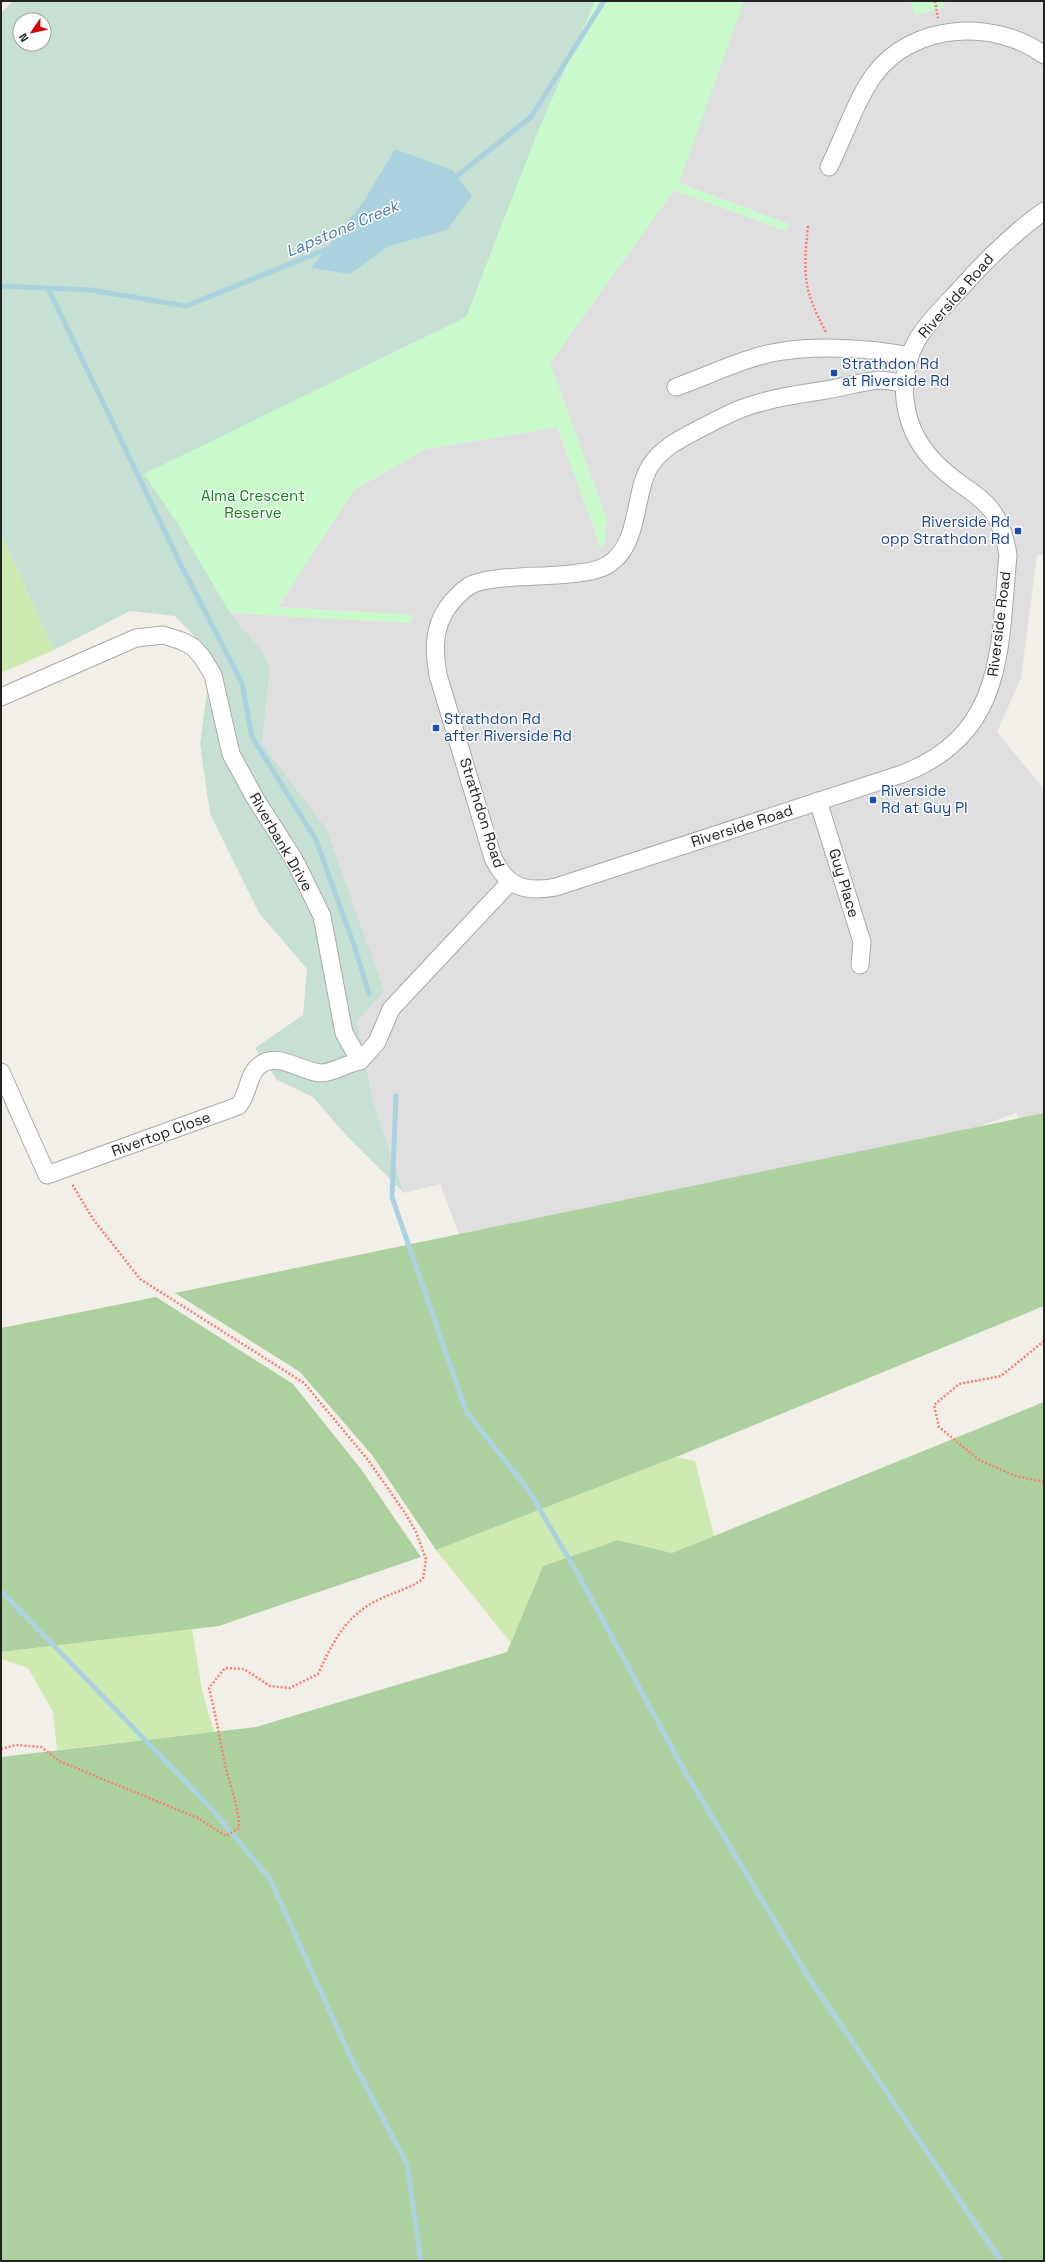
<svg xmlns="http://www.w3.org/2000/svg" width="1045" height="2262" font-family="'Space Grotesk',sans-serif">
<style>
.residential{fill:#e0dfdf}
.grass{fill:#cdebb0}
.forest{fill:#add19e}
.wetland{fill:#c6e0d4;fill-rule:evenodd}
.park{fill:#c8facc}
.water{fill:#aad3df}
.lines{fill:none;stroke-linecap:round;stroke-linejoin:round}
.stream{stroke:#aad3df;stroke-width:5}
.minor-casing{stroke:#a9a9a9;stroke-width:19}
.path{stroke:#fa8072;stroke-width:2.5;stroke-dasharray:2 2;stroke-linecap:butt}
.minor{stroke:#fff;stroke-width:17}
.transit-dot{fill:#1a4fb4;stroke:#fff;stroke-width:1.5}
.labels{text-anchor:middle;stroke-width:3;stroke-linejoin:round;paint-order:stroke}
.street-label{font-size:15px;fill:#222;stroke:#fff}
.transit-label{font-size:15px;fill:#164399;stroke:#fff;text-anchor:start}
.park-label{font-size:15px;fill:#0c8416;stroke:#fff}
.water-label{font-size:16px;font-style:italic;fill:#4a7aab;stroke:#fff}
</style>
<rect width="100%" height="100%" fill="#f2efe9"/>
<polygon class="residential" points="744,1 911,1 915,15 945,7 943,1 1044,1 1044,555 1037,555 1021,678 997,732 1044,789 1044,1194 1016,1113 486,1305 440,1184 404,1193 373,1101 357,1021 326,828 262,744 270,668 263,652 230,613 410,623 413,615 278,607 354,490 426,449 557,427 601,548 604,544 607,520 550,363 674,190 786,231 789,224 679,183"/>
<g class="grass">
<polygon points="1,535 54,650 1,673"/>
<polygon points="676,1457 695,1461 714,1536 672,1553 618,1540 543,1566 511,1643 436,1550"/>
<polygon points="192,1629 202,1690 214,1732 57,1750 53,1712 28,1668 1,1659 1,1652"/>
</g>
<g class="forest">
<polygon points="1044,1113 1044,1306 676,1457 436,1550 372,1455 300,1372 175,1293"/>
<polygon points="156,1297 293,1384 361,1469 421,1557 219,1626 1,1652 1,1328"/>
<polygon points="1044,1402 1044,2261 1,2261 1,1757 256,1727 507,1652 543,1566 618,1540 672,1553"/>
</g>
<path class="wetland" d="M13,1H744L679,183L288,503L278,607L230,613L263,652L270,668L262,744L326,828L384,991L357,1021L373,1101L404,1193L345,1134L313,1097L277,1080L255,1048L303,1015L307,969L259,913L210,814L200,744L212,655L175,616L130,611L54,650L1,535V13ZM20,20H44V44H20Z"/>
<g class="park">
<polygon points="595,1 744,1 679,183 789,224 786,231 674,190 550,363 607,520 604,544 601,549 557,427 426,449 354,490 278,607 413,615 410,623 230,613 176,521 144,474 466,317 538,131"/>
<polygon points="911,1 943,1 945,7 915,15"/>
</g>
<polygon class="water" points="395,149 452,170 472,196 447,230 389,246 350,274 311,268 364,201"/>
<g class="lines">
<g class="stream">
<polyline points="453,179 531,117 604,1"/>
<polyline points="1,286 91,290 186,306 332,247"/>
<polyline points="48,288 181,565 242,683 252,737 316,840 355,948 369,994"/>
<polyline points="396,1096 392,1197 466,1411 529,1491 579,1576 685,1772 807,1975 1001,2261"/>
<polyline points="1,1591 209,1806 270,1879 349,2054 407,2164 421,2261"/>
</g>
<defs>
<g id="minor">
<path d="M829,167C844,137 855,102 874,75C913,22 995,19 1044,55"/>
<path d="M904,384C896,382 886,380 879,380C861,382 843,387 826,390C799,394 772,398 746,407C731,412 717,420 703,427C684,437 662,447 650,466C634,492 640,539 613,561C604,569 589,572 578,573C550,578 489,574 469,586C460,592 453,600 447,608C433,629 434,651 438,675L493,858C507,887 525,893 556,887L902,774C1006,734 999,648 1008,555C999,491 964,497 930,457C902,425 896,377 917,340C928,321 945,306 960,289C986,260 1012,234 1044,211"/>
<path d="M676,387C708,376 743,358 777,352C817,345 870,348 910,356"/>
<polyline points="1,697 136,638 163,635 182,641 193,647 202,657 213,675 231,754 255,798 295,861 322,916 344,1033 360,1061 377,1042 391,1009 510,882"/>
<polyline points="818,801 862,942 860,965"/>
<path d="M1,1072L47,1175L238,1106C249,1095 247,1075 259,1066C278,1050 302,1073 322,1073C331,1073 349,1063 360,1061"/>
</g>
</defs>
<use href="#minor" class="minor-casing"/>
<g class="path">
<polyline points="935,1 938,18"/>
<path d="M808,226C803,273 803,290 826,332"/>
<polyline points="1044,1341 1001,1376 959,1384 934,1405 939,1427 979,1460 1016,1476 1044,1482"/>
<path d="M1,1749L16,1745L41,1747L61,1762L198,1818L226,1836L239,1828C239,1807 231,1789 226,1769C220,1742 216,1715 209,1688L225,1668L244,1669L270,1686L290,1688L318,1674C333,1642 345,1616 378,1600C394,1592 409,1589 423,1579L426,1559L416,1532L405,1513L368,1460L304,1383L140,1279L93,1219L72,1184"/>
</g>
<use href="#minor" class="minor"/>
</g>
<g class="transit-dot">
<rect x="830" y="369" width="8" height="8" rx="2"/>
<rect x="1014" y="527" width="8" height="8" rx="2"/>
<rect x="432" y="724" width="8" height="8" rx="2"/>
<rect x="869" y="796" width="8" height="8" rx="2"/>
</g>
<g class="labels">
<g class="street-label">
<text transform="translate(956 296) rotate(-49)" y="5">Riverside Road</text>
<text transform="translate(999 624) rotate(-83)" y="5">Riverside Road</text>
<text transform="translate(482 813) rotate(72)" y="5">Strathdon Road</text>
<text transform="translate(742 826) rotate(-18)" y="5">Riverside Road</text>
<text transform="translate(281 842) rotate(60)" y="5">Riverbank Drive</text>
<text transform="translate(844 883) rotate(73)" y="5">Guy Place</text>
<text transform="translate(161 1134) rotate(-20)" y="5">Rivertop Close</text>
</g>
<g class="transit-label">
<text x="842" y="369">Strathdon Rd<tspan x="842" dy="17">at Riverside Rd</tspan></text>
<text x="1010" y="527" text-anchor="end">Riverside Rd<tspan x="1010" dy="17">opp Strathdon Rd</tspan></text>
<text x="444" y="724">Strathdon Rd<tspan x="444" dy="17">after Riverside Rd</tspan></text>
<text x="881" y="796">Riverside<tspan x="881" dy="17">Rd at Guy Pl</tspan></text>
</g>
<g class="park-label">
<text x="253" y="501">Alma Crescent<tspan x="253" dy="17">Reserve</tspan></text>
</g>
<g class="water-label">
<text transform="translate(342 228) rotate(-23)" y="6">Lapstone Creek</text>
</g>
</g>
<rect width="1045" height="2262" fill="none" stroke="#222222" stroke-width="4"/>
<g transform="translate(32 32) rotate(236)"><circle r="19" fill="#ffffff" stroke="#a7a7a7"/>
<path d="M0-3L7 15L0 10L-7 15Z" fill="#d40000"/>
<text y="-6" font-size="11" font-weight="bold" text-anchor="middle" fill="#222222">N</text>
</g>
</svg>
